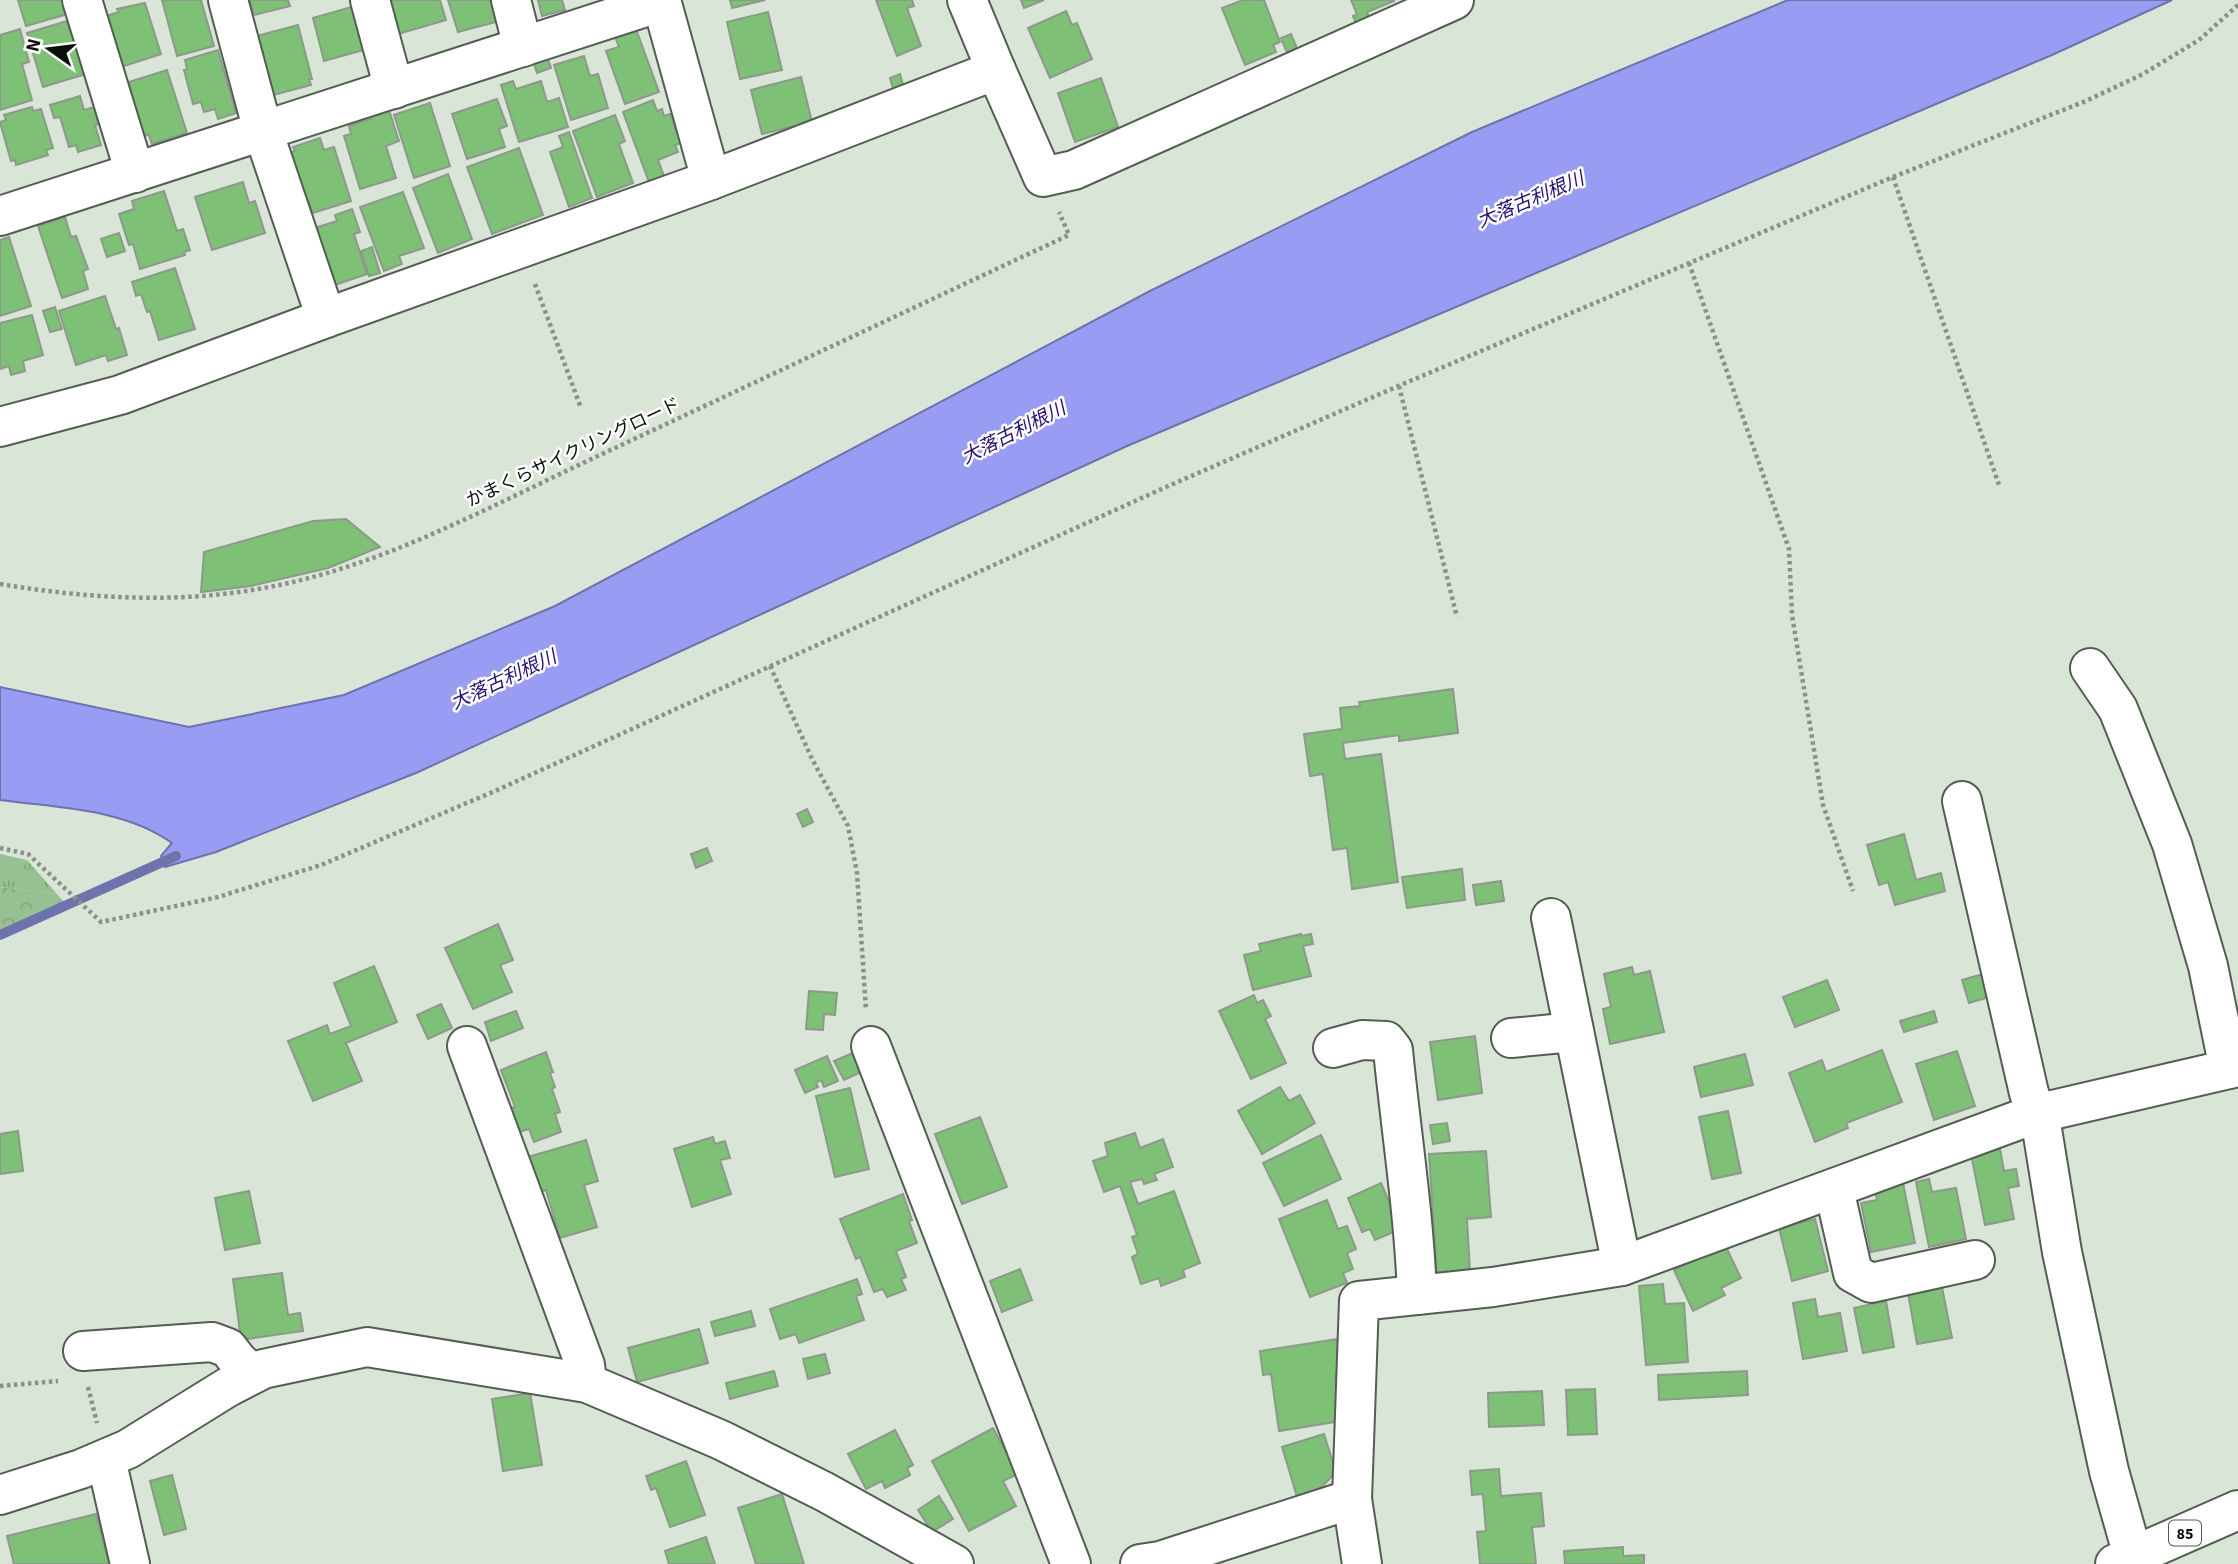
<svg xmlns="http://www.w3.org/2000/svg" width="2238" height="1564" font-family="'Source Sans 3','Noto Sans JP',sans-serif">
<style>
.grass{fill:url(#grass-tufts)}
.forest{fill:url(#forest-crowns)}
.water{fill:#989df3;stroke:#6e72ad;stroke-width:2}
.lines{fill:none;stroke-linecap:round;stroke-linejoin:round}
.stream{stroke:#6e72ad;stroke-width:10}
.building{fill:#7ec075;stroke:#8d998b;stroke-width:2}
.minor-casing{stroke:#535e52;stroke-width:42}
.major-casing{stroke:#535e52;stroke-width:42}
.path{stroke:#8a9288;stroke-width:4.5;stroke-dasharray:3.5 3.5;stroke-linecap:butt}
.minor{stroke:#fff;stroke-width:38}
.major{stroke:#fff;stroke-width:38}
.labels{text-anchor:middle;stroke-width:5;stroke-linejoin:round;paint-order:stroke}
.shield{fill:#fff;stroke:#545754;stroke-width:2}
.shield-label{font-size:16px;font-weight:bold;fill:#0b0f0b}
.street-label{font-size:18px;fill:#0b0f0b;stroke:#fff}
.water-label{font-size:19px;font-style:italic;fill:#251074;stroke:#fff}
</style>
<defs>
<pattern id="grass-tufts" width="24" height="20" patternUnits="userSpaceOnUse" patternTransform="scale(1.75)"><rect width="24" height="20" fill="#98c193"/><path d="M3 7l-1-3M5 7V3M7 7l1-3M15 17l-1-3M17 17v-4M19 17l1-3" fill="none" stroke="#82a57d"/></pattern>
<pattern id="forest-crowns" width="20" height="18" patternUnits="userSpaceOnUse" patternTransform="scale(1.75)"><rect width="20" height="18" fill="#98c193"/><path d="M2 6a3 3 0 1 1 6 0M12 15a3 3 0 1 1 6 0" fill="none" stroke="#82a57d"/></pattern>
</defs>
<rect width="100%" height="100%" fill="#d9e5d7"/>
<polygon class="grass" points="0,854 27,860 57,894 0,887"/>
<polygon class="forest" points="0,887 57,894 64,902 0,930"/>
<path class="water" d="M1788,0H2172L2052,55L1127,446L416,773L216,852L165,867L161,856L172,843C123,808 57,808 0,800V687L189,727L344,695L555,606L1150,291L1472,132Z"/>
<g class="lines">
<polyline class="stream" points="0,935 176,856"/>
</g>
<g class="building">
<polygon points="18,0 64,0 68,14 26,26"/>
<polygon points="162,0 201,0 214,46 177,56"/>
<polygon points="250,0 288,0 290,6 254,15"/>
<polygon points="388,0 440,0 446,20 398,34"/>
<polygon points="448,0 492,0 503,20 458,32"/>
<polygon points="538,0 562,0 565,10 542,16"/>
<polygon points="730,0 765,0 732,8"/>
<polygon points="876,0 912,0 914,6 907,8 921,46 897,56"/>
<polygon points="1021,0 1044,0 1024,8"/>
<polygon points="1243,0 1264,0 1280,42 1273,45 1276,52 1245,65 1222,8"/>
<polygon points="1351,0 1394,0 1394,1 1367,12 1369,17 1356,23 1353,16 1357,14"/>
<polygon points="145,3 161,54 121,67 106,16 119,12 117,9"/>
<polygon points="355,6 367,49 324,61 313,18"/>
<polygon points="1066,11 1072,25 1077,23 1092,59 1050,78 1028,28"/>
<polygon points="768,12 782,70 740,79 727,22"/>
<polygon points="67,21 70,31 75,29 89,73 43,87 27,33"/>
<polygon points="298,25 312,79 309,79 311,85 273,95 257,36"/>
<polygon points="20,29 29,62 22,64 32,100 0,110 0,35"/>
<polygon points="636,29 659,92 625,104 606,51 619,47 615,37"/>
<polygon points="1291,34 1301,58 1291,62 1281,38"/>
<polygon points="218,50 236,113 218,119 215,109 204,112 201,102 193,104 184,70 187,69 185,60"/>
<polygon points="547,56 551,68 537,73 533,61"/>
<polygon points="584,56 590,76 598,74 608,108 571,120 554,65"/>
<polygon points="167,70 187,133 152,144 149,135 143,136 126,83"/>
<polygon points="900,74 904,88 894,92 890,78"/>
<polygon points="801,77 812,122 762,134 751,90"/>
<polygon points="1101,78 1118,127 1075,142 1058,93"/>
<polygon points="513,81 516,89 541,81 547,102 559,98 568,127 519,142 501,85"/>
<polygon points="80,96 84,110 94,107 99,124 95,125 101,145 78,152 76,145 69,147 60,117 54,118 50,105"/>
<polygon points="497,99 507,126 499,129 505,147 467,159 452,114"/>
<polygon points="653,100 657,111 662,109 664,116 670,114 681,143 675,145 678,152 658,160 664,176 649,182 623,112"/>
<polygon points="430,103 450,166 414,178 394,115"/>
<polygon points="32,107 33,111 41,109 53,148 46,150 48,155 16,165 15,160 11,161 0,122 6,120 4,115"/>
<polygon points="388,107 399,141 386,146 396,178 360,189 344,136 351,134 349,126 371,119 369,113"/>
<polygon points="615,115 625,141 619,144 633,183 597,197 573,131"/>
<polygon points="569,132 592,198 569,207 550,152 563,147 559,136"/>
<polygon points="320,138 324,150 334,147 351,201 313,213 309,202 305,204 289,153 295,151 293,147"/>
<polygon points="519,148 543,215 492,234 467,167"/>
<polygon points="448,174 472,239 438,253 413,188"/>
<polygon points="243,182 249,203 255,201 265,233 212,250 195,197"/>
<polygon points="164,191 177,231 183,229 190,250 184,252 185,255 140,269 133,244 129,245 119,214 134,209 132,201"/>
<polygon points="403,192 424,248 399,256 402,264 384,271 360,207"/>
<polygon points="352,209 360,232 354,234 367,274 335,285 315,228 337,221 335,215"/>
<polygon points="65,217 71,237 76,236 88,269 83,271 88,289 62,298 38,226"/>
<polygon points="119,233 125,251 107,257 101,239"/>
<polygon points="9,237 31,306 0,316 0,240"/>
<polygon points="372,247 380,273 369,276 361,251"/>
<polygon points="175,268 195,329 159,340 150,311 147,312 141,294 136,296 132,282"/>
<polygon points="105,296 116,329 119,328 127,355 108,361 106,355 76,365 59,311"/>
<polygon points="55,307 62,329 50,332 43,311"/>
<polygon points="32,315 43,355 23,361 25,371 11,375 9,366 0,369 0,323"/>
<polygon points="346,519 380,547 328,568 251,586 201,592 204,552 313,521"/>
<polygon points="1453,689 1458,733 1399,741 1399,735 1343,743 1345,759 1381,754 1398,882 1352,889 1347,848 1333,850 1323,774 1310,776 1304,734 1342,729 1340,708 1360,706 1359,702"/>
<polygon points="807,809 813,822 803,827 797,814"/>
<polygon points="1904,834 1916,880 1941,873 1945,891 1895,905 1888,882 1879,885 1867,845"/>
<polygon points="707,848 712,861 696,868 691,854"/>
<polygon points="1462,869 1465,900 1407,908 1402,877"/>
<polygon points="1501,881 1504,901 1476,905 1473,885"/>
<polygon points="498,924 513,960 500,965 512,992 473,1009 445,948"/>
<polygon points="1301,934 1301,936 1311,934 1313,944 1303,946 1311,976 1253,990 1244,955 1261,951 1259,944"/>
<polygon points="374,966 397,1022 346,1043 362,1081 313,1101 288,1041 327,1025 330,1034 351,1026 334,983"/>
<polygon points="1632,967 1634,975 1650,971 1664,1032 1610,1044 1603,1009 1611,1007 1604,974"/>
<polygon points="1983,974 1989,997 1969,1003 1962,980"/>
<polygon points="1827,980 1839,1010 1795,1027 1783,997"/>
<polygon points="809,991 837,993 835,1015 824,1014 823,1030 806,1029"/>
<polygon points="1254,995 1257,1003 1263,1000 1271,1016 1265,1019 1286,1063 1251,1079 1219,1011"/>
<polygon points="441,1004 452,1028 428,1039 417,1015"/>
<polygon points="516,1011 523,1028 491,1041 485,1022"/>
<polygon points="1934,1011 1937,1022 1904,1032 1900,1021"/>
<polygon points="1475,1036 1482,1093 1438,1100 1430,1042"/>
<polygon points="1882,1050 1902,1102 1846,1123 1848,1128 1815,1142 1789,1073 1822,1060 1826,1072"/>
<polygon points="857,1051 866,1070 844,1080 834,1061"/>
<polygon points="1957,1051 1975,1106 1934,1120 1916,1064"/>
<polygon points="546,1052 553,1072 550,1073 555,1087 552,1089 560,1112 555,1114 561,1132 534,1142 529,1129 519,1132 510,1108 515,1107 501,1070"/>
<polygon points="1745,1054 1753,1085 1701,1097 1694,1067"/>
<polygon points="827,1056 838,1081 824,1087 821,1080 816,1083 818,1087 805,1093 795,1070"/>
<polygon points="1280,1087 1289,1101 1300,1095 1315,1123 1262,1154 1238,1111"/>
<polygon points="850,1088 869,1169 835,1177 816,1096"/>
<polygon points="1728,1111 1741,1173 1712,1179 1699,1117"/>
<polygon points="980,1117 1007,1187 962,1204 935,1134"/>
<polygon points="1447,1123 1450,1141 1433,1144 1430,1125"/>
<polygon points="18,1131 23,1171 0,1174 0,1134"/>
<polygon points="1135,1133 1140,1148 1163,1139 1173,1167 1154,1174 1157,1180 1144,1184 1142,1179 1130,1182 1138,1204 1174,1191 1200,1263 1183,1270 1185,1277 1161,1286 1159,1278 1141,1284 1132,1257 1138,1254 1132,1237 1137,1235 1120,1186 1104,1192 1093,1161 1108,1156 1105,1143"/>
<polygon points="1321,1135 1341,1179 1284,1206 1263,1163"/>
<polygon points="713,1137 715,1144 725,1141 730,1158 720,1160 731,1194 692,1207 674,1149"/>
<polygon points="586,1140 598,1181 584,1185 597,1227 560,1238 546,1190 539,1192 528,1157"/>
<polygon points="2000,1149 2004,1171 2016,1169 2019,1186 2008,1188 2014,1219 1985,1225 1971,1154"/>
<polygon points="1486,1151 1491,1217 1467,1219 1470,1272 1437,1274 1429,1154"/>
<polygon points="1929,1179 1932,1192 1956,1188 1966,1239 1929,1247 1916,1182"/>
<polygon points="1381,1183 1401,1229 1375,1240 1370,1229 1362,1232 1348,1198"/>
<polygon points="1903,1183 1915,1243 1871,1252 1861,1203 1877,1200 1875,1189"/>
<polygon points="249,1191 260,1243 225,1250 215,1198"/>
<polygon points="903,1194 912,1220 909,1221 917,1243 896,1251 906,1277 901,1279 906,1290 887,1297 883,1289 874,1292 860,1257 856,1259 840,1219"/>
<polygon points="1327,1200 1338,1229 1347,1226 1356,1249 1347,1253 1353,1269 1343,1273 1347,1283 1310,1297 1279,1219"/>
<polygon points="1815,1219 1828,1271 1792,1281 1779,1228"/>
<polygon points="1725,1245 1741,1278 1721,1288 1725,1295 1693,1311 1674,1270"/>
<polygon points="1020,1269 1032,1300 1002,1312 990,1281"/>
<polygon points="282,1273 288,1315 300,1313 303,1331 241,1340 233,1279"/>
<polygon points="857,1279 862,1294 856,1296 864,1320 799,1343 796,1334 780,1339 770,1309"/>
<polygon points="1663,1284 1665,1304 1684,1303 1688,1362 1646,1365 1639,1286"/>
<polygon points="1942,1287 1952,1338 1917,1344 1908,1293"/>
<polygon points="1815,1299 1818,1317 1840,1313 1847,1351 1803,1359 1793,1303"/>
<polygon points="1886,1301 1894,1347 1863,1353 1854,1308"/>
<polygon points="751,1311 755,1326 715,1336 711,1322"/>
<polygon points="699,1329 708,1363 637,1382 628,1348"/>
<polygon points="1338,1339 1343,1374 1335,1376 1342,1421 1279,1431 1271,1374 1263,1375 1260,1351"/>
<polygon points="825,1354 830,1373 808,1379 803,1359"/>
<polygon points="774,1371 778,1386 730,1399 726,1383"/>
<polygon points="1747,1371 1748,1395 1659,1400 1658,1375"/>
<polygon points="1595,1389 1597,1434 1568,1435 1566,1390"/>
<polygon points="1542,1391 1544,1425 1489,1427 1488,1393"/>
<polygon points="530,1393 542,1465 503,1471 492,1399"/>
<polygon points="993,1428 1018,1474 1003,1481 1016,1506 969,1531 932,1461"/>
<polygon points="895,1430 913,1465 907,1468 910,1475 885,1488 882,1481 866,1489 848,1454"/>
<polygon points="1324,1434 1336,1472 1314,1495 1298,1500 1282,1447"/>
<polygon points="686,1461 705,1515 670,1527 656,1488 651,1490 646,1476"/>
<polygon points="1499,1469 1501,1496 1541,1493 1544,1526 1532,1527 1536,1564 1480,1564 1477,1532 1486,1531 1483,1494 1472,1495 1470,1471"/>
<polygon points="172,1475 186,1529 164,1535 150,1481"/>
<polygon points="782,1494 804,1564 756,1564 738,1508"/>
<polygon points="939,1496 953,1519 932,1532 918,1510"/>
<polygon points="96,1514 109,1564 14,1564 7,1536"/>
<polygon points="706,1537 715,1564 669,1564 665,1551"/>
<polygon points="1623,1547 1623,1556 1644,1555 1644,1564 1565,1564 1564,1551"/>
</g>
<g class="lines">
<defs>
<g id="minor">
<polyline points="82,0 135,173"/>
<polyline points="228,0 263,131 326,318"/>
<polyline points="370,0 394,89"/>
<polyline points="511,0 523,47"/>
<polyline points="967,0 996,70"/>
<polyline points="711,180 996,70 1043,177 1074,170 1454,0"/>
<polyline points="0,216 661,2"/>
<polyline points="0,427 120,395 326,318 711,180 661,0"/>
<polyline points="2090,668 2118,709 2172,844 2208,966 2229,1069"/>
<polyline points="1962,801 2029,1093 2042,1129 2062,1252 2109,1471 2133,1556"/>
<polyline points="1551,918 1622,1266"/>
<polyline points="1511,1038 1574,1032"/>
<polyline points="467,1046 585,1365 587,1383"/>
<polyline points="871,1046 1071,1564"/>
<path d="M1333,1048L1362,1040L1386,1041L1393,1050C1401,1131 1414,1213 1417,1295"/>
<polyline points="1834,1189 1853,1273 1871,1283 1975,1260"/>
<polyline points="83,1351 212,1342 228,1348 238,1361 252,1374"/>
<polyline points="106,1459 130,1564"/>
<polyline points="0,1495 81,1469 128,1449 228,1387 263,1369 367,1347 587,1383 721,1440 825,1492 954,1564"/>
<polyline points="1140,1564 1160,1561 1352,1499"/>
<polyline points="1362,1564 1352,1499 1359,1301 1493,1287 1622,1266 2035,1114 2238,1067"/>
</g>
<polyline id="major" points="2115,1564 2238,1510"/>
</defs>
<use href="#minor" class="minor-casing"/>
<use href="#major" class="major-casing"/>
<g class="path">
<polyline points="1893,177 2000,488"/>
<polyline points="1689,263 1789,549 1792,615 1823,805 1853,891"/>
<polyline points="535,284 581,408"/>
<polyline points="1399,386 1457,617"/>
<path d="M0,584C84,598 173,604 258,589C379,569 490,506 600,455C756,382 913,308 1069,235L1059,212"/>
<polyline points="770,666 812,759 848,826 857,873 866,1010"/>
<polyline points="0,848 28,854 101,922 218,897 321,865 495,791 1166,487 1403,384 1893,177 2086,101 2143,74 2199,40 2238,5"/>
<polyline points="0,1386 58,1381"/>
<polyline points="88,1387 97,1423"/>
</g>
<use href="#minor" class="minor"/>
<use href="#major" class="major"/>
</g>
<g class="labels">
<rect class="shield" x="2169" y="1520.5" width="32" height="25" rx="5"/>
<g class="shield-label">
<text x="2185" y="1539">85</text>
</g>
<g class="street-label">
<text transform="translate(573 452) rotate(-25)" y="6">かまくらサイクリングロード</text>
</g>
<g class="water-label">
<text transform="translate(1530 199) rotate(-23)" y="7">大落古利根川</text>
<text transform="translate(1013 432) rotate(-27)" y="7">大落古利根川</text>
<text transform="translate(503 679) rotate(-25)" y="7">大落古利根川</text>
</g>
</g>
<g transform="translate(49 49) rotate(284)" stroke="#ffffff" stroke-width="5" paint-order="stroke">
<path d="M0-5L12 26L0 18L-12 26Z" fill="#0b0f0b"/>
<text y="-10" font-size="19" font-weight="bold" text-anchor="middle" fill="#0b0f0b">N</text>
</g>
</svg>
